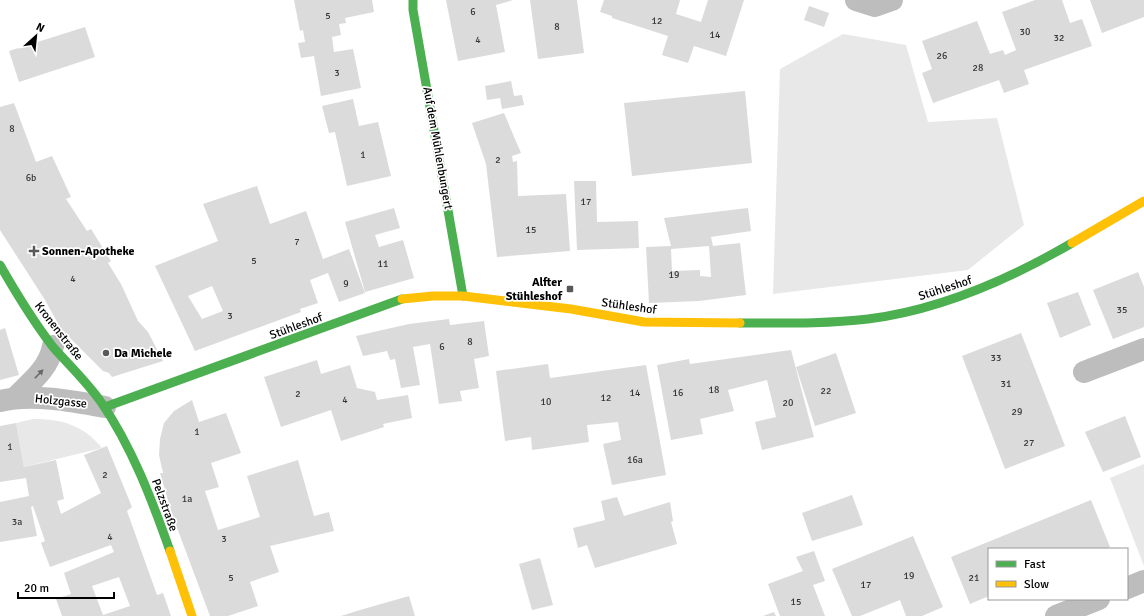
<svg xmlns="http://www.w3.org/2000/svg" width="1144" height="616" font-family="Signika,sans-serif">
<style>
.green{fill:#e8e8e8}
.building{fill:#dbdbdb;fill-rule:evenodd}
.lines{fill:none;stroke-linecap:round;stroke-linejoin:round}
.street{stroke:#bdbdbd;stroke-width:22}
.fast{stroke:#4caf50;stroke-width:9}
.slow{stroke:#ffc107;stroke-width:9}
.oneway{fill:#686868}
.poi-dot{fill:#595959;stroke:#fff;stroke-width:1.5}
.labels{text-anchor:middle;stroke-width:3.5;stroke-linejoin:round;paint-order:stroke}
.number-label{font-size:10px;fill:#373737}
.street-label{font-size:12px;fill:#000;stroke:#fff}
.poi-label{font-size:12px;font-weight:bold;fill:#000;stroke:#fff;text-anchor:start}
</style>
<rect width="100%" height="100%" fill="#fff"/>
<g class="green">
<polygon points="843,34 906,45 928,122 997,118 1024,225 968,270 773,294 780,69"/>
<path d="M33,419C62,419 83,425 102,448L24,467L16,423Z"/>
<polygon points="1144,464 1144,566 1110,478"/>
</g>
<g class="building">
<polygon points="294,0 372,0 374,12 345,18 346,23 339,24 341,35 332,37 334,52 353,49 361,88 321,96 314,56 301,58 298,43 305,42 303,30 300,31"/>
<polygon points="446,0 513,0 496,5 505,52 458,61"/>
<polygon points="530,0 577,0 584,53 538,59"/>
<polygon points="604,0 680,0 676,14 701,22 708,0 744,0 726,56 694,46 688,63 662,55 668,36 612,18 612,16 600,12"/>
<polygon points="1035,0 1062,0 1070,23 1082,19 1092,46 1024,70 1029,84 1004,93 999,80 933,103 922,73 932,69 922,41 977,21 990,54 1003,50 1005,55 1016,50 1002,12"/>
<polygon points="1090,0 1144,0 1144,17 1102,33"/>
<polygon points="809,6 829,13 824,27 804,20"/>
<polygon points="85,27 95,57 19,82 9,51"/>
<polygon points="511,81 514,96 522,95 524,105 502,109 500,98 487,100 485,86"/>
<polygon points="745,91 752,163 632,176 624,103"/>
<polygon points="353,99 359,126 378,122 391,176 347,186 335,132 329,133 322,106"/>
<polygon points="14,103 36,162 52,156 71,197 66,199 87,231 91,229 111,261 108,263 121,284 138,321 148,332 163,361 112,377 109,373 103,371 61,329 45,300 0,230 0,107"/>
<polygon points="504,113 521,153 512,156 513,162 517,161 518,196 566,194 570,251 497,257 486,164 472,123"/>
<polygon points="574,181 596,181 597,222 638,221 639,248 577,250"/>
<path d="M257,186L270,224L306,211L323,259L349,249L365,293L339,302L328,273L310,280L318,303L300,309L301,312L195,351L155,266L218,241L203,204ZM212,286L223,311L202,319L188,296Z"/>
<polygon points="394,208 400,228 375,235 379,247 403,240 414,278 365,292 345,222"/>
<path d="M748,208L751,231L711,237L713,246L740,243L746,295L699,301L649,303L646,247L671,246L664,218ZM709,246L711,277L700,276V270L672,271L671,249Z"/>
<polygon points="1138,272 1144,287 1144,327 1113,339 1093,290"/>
<polygon points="1078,292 1091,325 1060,338 1047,303"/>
<polygon points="449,319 450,325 484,321 489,356 474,359 479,388 460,391 462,401 439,404 430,344 413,347 420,385 401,388 395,359 390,360 387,351 363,356 356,336 409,324"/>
<polygon points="5,328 19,375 0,380 0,330"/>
<polygon points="1021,333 1065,446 1005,469 962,356"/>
<polygon points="791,350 814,437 762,450 755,422 776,417 767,380 728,390 734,411 700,419 703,434 671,440 657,365 689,359 690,364"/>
<polygon points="836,353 856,413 815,426 796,367"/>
<polygon points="317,360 321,374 350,365 357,388 375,392 377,400 408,395 412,418 383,424 384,427 341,441 331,410 281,427 264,377"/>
<polygon points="548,364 550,378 646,365 666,475 612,485 603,444 621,440 618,422 587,425 589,442 532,450 531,437 505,441 496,371"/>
<polygon points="192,400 199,422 226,413 241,453 211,463 219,487 205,491 218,530 260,517 247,476 298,460 314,516 329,512 334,531 270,546 279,572 250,582 258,606 228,616 210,616 173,517 160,473 163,473 159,455 160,439 164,423 174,411"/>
<polygon points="1125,416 1141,457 1103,472 1085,432"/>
<path d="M16,423L24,467L56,460L64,499L57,501L61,514L101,493L84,455L107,446L132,507L127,511L157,595L163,593L171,616H62L56,599L71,594L64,573L114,552L111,545L50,567L41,543L45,541L33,506L31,507L37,536L0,542V502L29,496L26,478L0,482V426ZM119,577L130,606L103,615L92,586Z"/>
<polygon points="852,495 863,525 812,541 802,513"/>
<polygon points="617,497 624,516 670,502 673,521 671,522 677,544 595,568 587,545 578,548 573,528 605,520 601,501"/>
<polygon points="1091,500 1110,547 1105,549 989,549 989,596 970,604 951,557"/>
<polygon points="913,536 943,607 922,616 906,616 900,600 860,616 852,616 832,569"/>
<polygon points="814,551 825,581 813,585 825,616 780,616 768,584 803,571 796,557"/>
<polygon points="540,558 553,605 532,610 519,564"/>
<polygon points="409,596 415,616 341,616 360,610"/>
<polygon points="774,612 776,616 763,616"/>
</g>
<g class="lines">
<g class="street">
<polyline points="856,0 875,6 892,0"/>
<polyline points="1084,372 1144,349"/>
<path d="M16,397C32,381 49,368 53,346"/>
<path d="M0,401C31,393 73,401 105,407"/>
<polyline points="1127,588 1144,581"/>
<polyline points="1056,616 1099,599"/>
</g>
<g class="fast">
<polyline points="413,0 413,10 463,296"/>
<path d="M0,265C16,293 33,321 53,347C69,365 87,382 101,402C132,447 152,500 170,551"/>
<path d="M740,323C782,323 826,324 868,319C940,310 1010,279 1072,243"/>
<polyline points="105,407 402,299"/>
</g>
<g class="slow">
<polyline points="1072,243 1144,201"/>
<polyline points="402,299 433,296 463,296 571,309 644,322 740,323"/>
<polyline points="170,551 192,616"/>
</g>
</g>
<defs><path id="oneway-solid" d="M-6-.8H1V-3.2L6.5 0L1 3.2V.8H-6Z"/></defs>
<use class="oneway" href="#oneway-solid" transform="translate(39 374) rotate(-46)"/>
<g class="poi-dot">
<path d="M32 245h4v4h4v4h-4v4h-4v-4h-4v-4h4z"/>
<rect x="566" y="285" width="8" height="8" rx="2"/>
<circle cx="106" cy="353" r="4"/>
</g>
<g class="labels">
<g class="number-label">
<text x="473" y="15">6</text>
<text x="328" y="19">5</text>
<text x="657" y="24">12</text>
<text x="557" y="30">8</text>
<text x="1025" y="35">30</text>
<text x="715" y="38">14</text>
<text x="1059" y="41">32</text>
<text x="478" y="43">4</text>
<text x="942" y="59">26</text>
<text x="978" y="71">28</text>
<text x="337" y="76">3</text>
<text x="12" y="132">8</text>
<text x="363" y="158">1</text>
<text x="498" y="163">2</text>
<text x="31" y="181">6b</text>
<text x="586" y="205">17</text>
<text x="531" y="233">15</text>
<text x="297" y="245">7</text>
<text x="254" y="264">5</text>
<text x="383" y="267">11</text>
<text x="674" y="278">19</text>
<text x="73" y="282">4</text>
<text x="346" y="287">9</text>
<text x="1122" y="313">35</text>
<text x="230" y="319">3</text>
<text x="470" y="345">8</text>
<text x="442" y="350">6</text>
<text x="996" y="361">33</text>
<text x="1006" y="387">31</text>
<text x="714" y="393">18</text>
<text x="826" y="394">22</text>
<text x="635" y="396">14</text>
<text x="678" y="396">16</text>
<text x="298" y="397">2</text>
<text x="606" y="401">12</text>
<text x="345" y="403">4</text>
<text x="546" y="405">10</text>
<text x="788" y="406">20</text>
<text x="1017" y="415">29</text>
<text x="197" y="435">1</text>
<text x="1029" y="446">27</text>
<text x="10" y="450">1</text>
<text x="635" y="463">16a</text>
<text x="105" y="478">2</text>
<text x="187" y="502">1a</text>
<text x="17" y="525">3a</text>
<text x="110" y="540">4</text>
<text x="224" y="542">3</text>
<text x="909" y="579">19</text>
<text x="231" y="581">5</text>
<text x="974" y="581">21</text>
<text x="866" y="588">17</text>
<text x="796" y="605">15</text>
</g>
<g class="street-label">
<text transform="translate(438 148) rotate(80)" y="4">Auf dem Mühlenbungert</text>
<text transform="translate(945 288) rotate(-18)" y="4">Stühleshof</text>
<text transform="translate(629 306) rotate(8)" y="4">Stühleshof</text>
<text transform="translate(296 326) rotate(-20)" y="4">Stühleshof</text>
<text transform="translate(59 331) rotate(52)" y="4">Kronenstraße</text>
<text transform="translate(61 401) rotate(6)" y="4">Holzgasse</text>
<text transform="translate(165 505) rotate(70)" y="4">Pelzstraße</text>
</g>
<g class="poi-label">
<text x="42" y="255">Sonnen-Apotheke</text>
<text x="562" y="286" text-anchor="end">Alfter<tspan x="562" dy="14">Stühleshof</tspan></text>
<text x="114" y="357">Da Michele</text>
</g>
</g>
<rect x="988" y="548" width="140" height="52" fill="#ffffff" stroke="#999999"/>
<rect x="996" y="561" width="20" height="6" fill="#4caf50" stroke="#999999"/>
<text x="1024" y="568" font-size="12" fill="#000000">Fast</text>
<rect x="996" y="581" width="20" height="6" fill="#ffc107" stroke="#999999"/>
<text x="1024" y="588" font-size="12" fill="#000000">Slow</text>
<g transform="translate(36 36) rotate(27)" stroke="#ffffff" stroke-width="3" paint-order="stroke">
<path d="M0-3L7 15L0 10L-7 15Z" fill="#000000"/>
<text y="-6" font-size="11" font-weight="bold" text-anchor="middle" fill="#000000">N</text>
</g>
<path d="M18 592v6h96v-6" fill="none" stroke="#000000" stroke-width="2"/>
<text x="24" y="592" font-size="12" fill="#000000" stroke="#ffffff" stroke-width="3" paint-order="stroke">20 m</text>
</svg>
